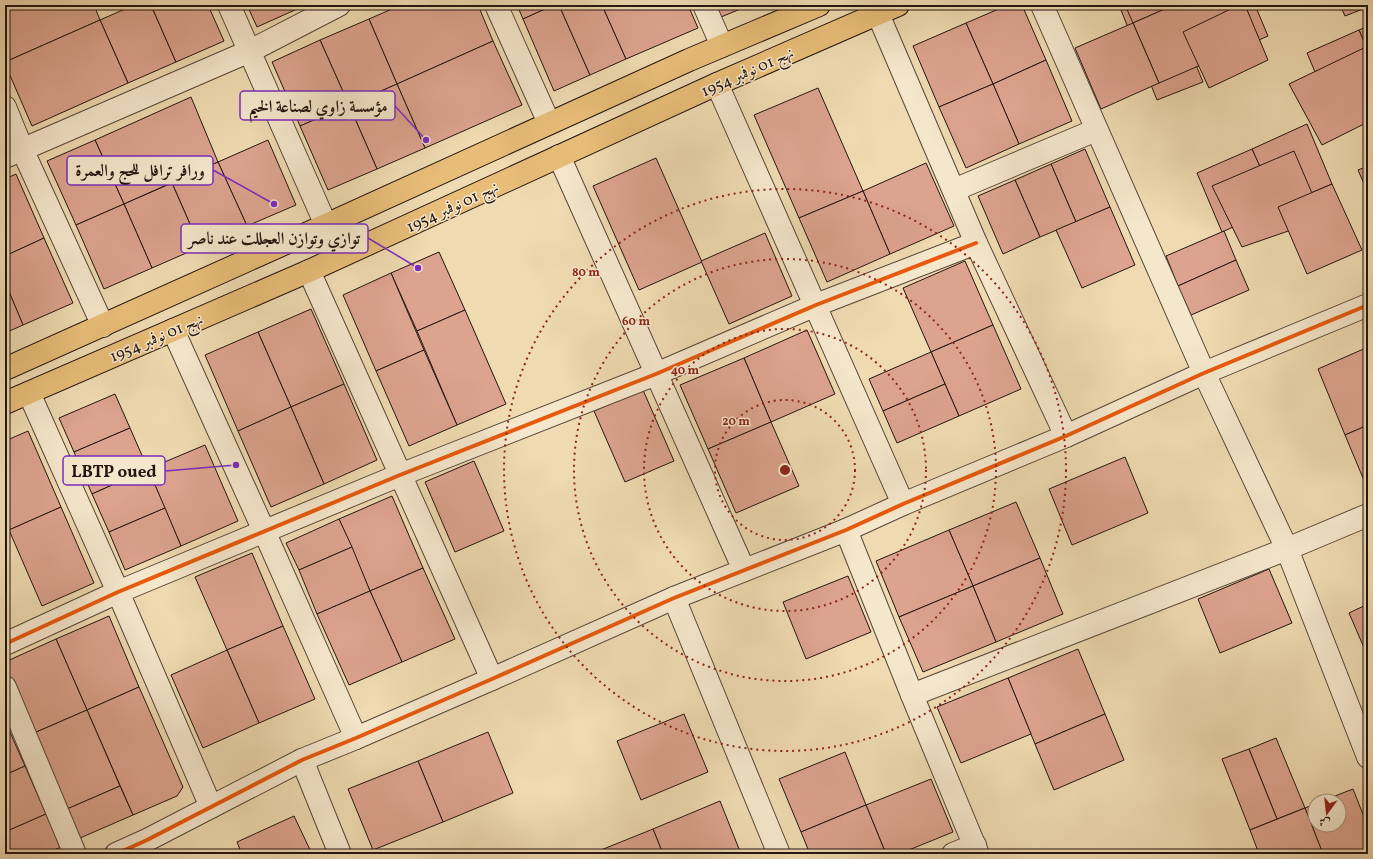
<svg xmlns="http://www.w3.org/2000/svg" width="1373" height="859" font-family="Vollkorn,Amiri,serif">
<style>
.building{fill:#dca38e;stroke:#231510}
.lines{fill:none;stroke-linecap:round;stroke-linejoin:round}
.minor-casing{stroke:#564638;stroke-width:24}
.major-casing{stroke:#231510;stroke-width:24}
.minor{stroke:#f5e7cc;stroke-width:22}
.major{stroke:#e8bd78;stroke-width:22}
.cycleway-casing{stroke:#f5e7cc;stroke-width:6}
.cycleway{stroke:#e8590c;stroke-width:4}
.ring{fill:none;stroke:#8f2418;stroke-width:2;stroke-dasharray:2 4}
.labels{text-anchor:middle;stroke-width:3;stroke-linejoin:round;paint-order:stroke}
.street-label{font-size:16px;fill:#231510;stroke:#f5e7cc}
.centre{fill:#8f2418;stroke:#f5e7cc;stroke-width:2}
.ring-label{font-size:12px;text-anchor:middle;font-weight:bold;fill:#8f2418;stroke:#f5e7cc;stroke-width:3;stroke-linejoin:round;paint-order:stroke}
.leader{fill:none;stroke:#7b2cbf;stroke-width:1.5}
.callout-dot{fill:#7b2cbf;stroke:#f5e7cc;stroke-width:1.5}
.callout{fill:#f5e7cc;stroke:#7b2cbf;stroke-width:1.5}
.callout-label{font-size:17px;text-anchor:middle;font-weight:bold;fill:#231510}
</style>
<rect width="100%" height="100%" fill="#efdab1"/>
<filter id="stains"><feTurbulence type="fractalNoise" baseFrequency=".005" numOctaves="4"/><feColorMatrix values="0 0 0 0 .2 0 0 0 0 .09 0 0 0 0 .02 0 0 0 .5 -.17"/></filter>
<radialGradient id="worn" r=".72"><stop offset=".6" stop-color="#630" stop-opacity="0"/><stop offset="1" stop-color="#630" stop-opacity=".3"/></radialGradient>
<g class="building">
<polygon points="5,5 94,5 100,20 5,62"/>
<polygon points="134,5 151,5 176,62 128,83 100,20"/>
<polygon points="151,5 208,5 224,41 176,62"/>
<polygon points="247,5 306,5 257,27"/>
<polygon points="401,5 478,5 493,41 397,84 369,19"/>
<polygon points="517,5 554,5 523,19"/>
<polygon points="554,5 559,5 590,75 554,91 523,19"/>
<polygon points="559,5 602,5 626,59 590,75"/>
<polygon points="602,5 688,5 698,28 626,59"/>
<polygon points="716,5 750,5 721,17"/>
<polygon points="1008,5 1022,5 1046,60 993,84 966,23"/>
<polygon points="1119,5 1171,5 1203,82 1157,100"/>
<polygon points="1125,5 1174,5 1133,23"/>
<polygon points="1174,5 1255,5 1268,36 1159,83 1133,23"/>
<polygon points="1239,5 1245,5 1268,60 1209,88 1183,32"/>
<polygon points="1340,5 1368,5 1368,7 1345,16"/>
<polygon points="369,19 397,84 349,105 320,40"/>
<polygon points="100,20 128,83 32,126 5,64 5,62"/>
<polygon points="966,23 993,84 939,107 913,46"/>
<polygon points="1133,23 1159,83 1101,109 1075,48"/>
<polygon points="1368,26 1368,51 1359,30"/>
<polygon points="1359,30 1368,51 1368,96 1332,112 1307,53"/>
<polygon points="320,40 349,105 300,126 272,62"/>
<polygon points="493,41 522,105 425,148 397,84"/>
<polygon points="1368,46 1368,122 1322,145 1289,84"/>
<polygon points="1046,60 1072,121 1019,144 993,84"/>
<polygon points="397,84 425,148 377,169 349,105"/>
<polygon points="993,84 1019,144 966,168 939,107"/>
<polygon points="818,88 863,191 799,218 754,115"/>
<polygon points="191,97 218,162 124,204 95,140"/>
<polygon points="349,105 377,169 328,190 300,126"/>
<polygon points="1307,124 1332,184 1278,207 1252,149"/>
<polygon points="95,140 124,204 76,225 47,161"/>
<polygon points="268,140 296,205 247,226 218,162"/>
<polygon points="1085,149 1110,207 1076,222 1051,164"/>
<polygon points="1252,149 1278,207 1222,232 1197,173"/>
<polygon points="1294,151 1323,219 1242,247 1212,186"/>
<polygon points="656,158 702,262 639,290 593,186"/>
<polygon points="218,162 247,226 200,247 172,183"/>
<polygon points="926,163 954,226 890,254 863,191"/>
<polygon points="1051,164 1076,222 1040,237 1015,180"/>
<polygon points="1368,166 1368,193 1358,170"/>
<polygon points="16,174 44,238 5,256 5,179"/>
<polygon points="1015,180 1040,237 1003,254 978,196"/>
<polygon points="172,183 200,247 152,268 124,204"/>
<polygon points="1332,184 1362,250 1307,274 1278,207"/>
<polygon points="863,191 890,254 827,282 799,218"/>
<polygon points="124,204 152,268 104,289 76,225"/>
<polygon points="1110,207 1135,265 1082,288 1056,230"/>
<polygon points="1224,231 1236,260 1178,286 1166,256"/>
<polygon points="765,233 792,296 729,324 701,261"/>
<polygon points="44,238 73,303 23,325 5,282 5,256"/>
<polygon points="439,252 465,310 417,331 391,273"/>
<polygon points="1236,260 1249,290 1191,315 1178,286"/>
<polygon points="965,261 993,325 931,352 903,288"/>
<polygon points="391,273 424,350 376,371 343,295"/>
<polygon points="5,282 23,325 5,333"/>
<polygon points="311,309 344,384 291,407 258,332"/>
<polygon points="465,310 506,404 457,425 417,331"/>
<polygon points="993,325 1021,389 959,416 931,352"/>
<polygon points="807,330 835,394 771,422 744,358"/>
<polygon points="258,332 291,407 238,431 205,355"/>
<polygon points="1368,347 1368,425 1345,435 1318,369"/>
<polygon points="424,350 457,425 409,446 376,371"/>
<polygon points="931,352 945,384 883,411 869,379"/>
<polygon points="744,358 771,422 708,449 680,385"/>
<polygon points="344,384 377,460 324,484 291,407"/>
<polygon points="945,384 959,416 897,443 883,411"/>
<polygon points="643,390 674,461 625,482 594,411"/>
<polygon points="115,394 130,428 74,452 59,418"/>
<polygon points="291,407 324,484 271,507 238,431"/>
<polygon points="771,422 799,486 736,513 708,449"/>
<polygon points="1368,425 1368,490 1345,435"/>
<polygon points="130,428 148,469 92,494 74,452"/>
<polygon points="28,431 61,507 9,530 5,522 5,441"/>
<polygon points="205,445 238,521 181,546 148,469"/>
<polygon points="1125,457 1148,513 1072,545 1049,489"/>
<polygon points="474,461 504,531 455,552 425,482"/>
<polygon points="148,469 165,508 109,532 92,494"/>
<polygon points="392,496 423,568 370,591 339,519"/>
<polygon points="1016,502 1040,558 973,586 949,530"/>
<polygon points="61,507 94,583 42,606 9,530"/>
<polygon points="165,508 181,546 125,570 109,532"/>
<polygon points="339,519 352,547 299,570 286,543"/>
<polygon points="5,522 9,530 5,532"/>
<polygon points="949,530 973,586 899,617 876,561"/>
<polygon points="352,547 370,591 317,614 299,570"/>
<polygon points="252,553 283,626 227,650 195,577"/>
<polygon points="1040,558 1063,614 996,642 973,586"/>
<polygon points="423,568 455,639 402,662 370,591"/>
<polygon points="1269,569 1292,623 1220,653 1198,599"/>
<polygon points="848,576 871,632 806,659 783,602"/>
<polygon points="973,586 996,642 923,672 899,617"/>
<polygon points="370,591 402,662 349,685 317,614"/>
<polygon points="1368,604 1368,657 1349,613"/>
<polygon points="109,616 139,687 87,710 56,639"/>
<polygon points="283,626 315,699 259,723 227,650"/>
<polygon points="56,639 87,710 34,733 5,666 5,662"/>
<polygon points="1078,649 1105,714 1035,744 1008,678"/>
<polygon points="227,650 259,723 203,748 171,675"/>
<polygon points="1008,678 1031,734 961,763 937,707"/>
<polygon points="139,687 183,787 177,796 133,815 87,710"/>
<polygon points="87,710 120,786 67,809 34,733"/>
<polygon points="684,714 708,772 641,800 617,741"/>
<polygon points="1105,714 1124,760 1054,790 1035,744"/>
<polygon points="5,721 25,766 5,775"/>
<polygon points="488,732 513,793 443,822 418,761"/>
<polygon points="1276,738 1305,808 1277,819 1249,749"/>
<polygon points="1249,749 1277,819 1250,830 1222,759"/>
<polygon points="845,752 866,805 801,832 779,779"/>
<polygon points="418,761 443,822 373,850 348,789"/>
<polygon points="25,766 46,814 5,832 5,775"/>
<polygon points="931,779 953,832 899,854 886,854 866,805"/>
<polygon points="120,786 133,815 80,838 67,809"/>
<polygon points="1353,789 1368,827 1368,854 1323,854 1305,808 1315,804 1315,825 1339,825 1339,801 1322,801"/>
<polygon points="720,801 741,854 663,854 653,829"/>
<polygon points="866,805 886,854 810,854 801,832"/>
<polygon points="1305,808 1323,854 1259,854 1250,830"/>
<polygon points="46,814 61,847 45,854 5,854 5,832"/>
<polygon points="294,816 312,854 242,854 237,842"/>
<polygon points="653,829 663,854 591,854"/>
</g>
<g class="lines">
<defs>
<g id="minor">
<polyline points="229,5 326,225"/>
<polyline points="496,5 549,123"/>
<polyline points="704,5 722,46"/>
<polyline points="1042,5 1204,373 1287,549 1368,757"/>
<polyline points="878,14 976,243 1066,436"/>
<polyline points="717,84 903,504"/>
<polyline points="5,107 22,149 103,326"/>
<polyline points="559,156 744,570"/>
<polyline points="5,157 250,51 339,5"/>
<polyline points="954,190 1096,130"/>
<polyline points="309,271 492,679"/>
<polyline points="173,330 264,531 356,738"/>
<polyline points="29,393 118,592 211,807"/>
<polyline points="846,530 912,695 978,854"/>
<polyline points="674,598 779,854"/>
<polyline points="5,644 118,592 400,475 656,374 816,305 976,243"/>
<polyline points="5,687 75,854"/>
<polyline points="912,695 1287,549 1368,515"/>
<polyline points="302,760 340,854"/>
<polyline points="116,854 147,840 302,760 356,738 492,679 674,598 846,530 903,504 1066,436 1204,373 1368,305"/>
<polyline points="953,854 975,845"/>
</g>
<g id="major">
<polyline points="5,369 326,225 689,60 819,5"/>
<polyline points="5,403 309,271 717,84 898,5"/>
</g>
</defs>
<use href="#minor" class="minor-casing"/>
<use href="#major" class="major-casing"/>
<use href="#minor" class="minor"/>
<use href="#major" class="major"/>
<defs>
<g id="cycleway">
<polyline points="5,644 118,592 400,475 656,374 816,305 976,243"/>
<polyline points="116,854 147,840 302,760 356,738 492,679 674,598 846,530 903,504 1066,436 1204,373 1368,305"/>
</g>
</defs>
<use href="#cycleway" class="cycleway-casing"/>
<use href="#cycleway" class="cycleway"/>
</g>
<g class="ring">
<circle cx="785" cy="470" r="70"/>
<circle cx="785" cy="470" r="141"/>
<circle cx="785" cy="470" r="211"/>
<circle cx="785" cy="470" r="281"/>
</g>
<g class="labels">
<g class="street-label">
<text transform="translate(747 71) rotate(-24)" y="6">نهج 01 نوفمبر 1954</text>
<text transform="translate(452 206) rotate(-25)" y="6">نهج 01 نوفمبر 1954</text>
<text transform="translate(156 337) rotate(-23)" y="6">نهج 01 نوفمبر 1954</text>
</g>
</g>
<circle cx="785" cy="470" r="6" class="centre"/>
<g class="ring-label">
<text x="586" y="276">80 m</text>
<text x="636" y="325">60 m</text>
<text x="685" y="374">40 m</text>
<text x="736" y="425">20 m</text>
</g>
<path class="leader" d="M426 140L395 106M274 204L213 170M418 268L368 238M236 465L165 471"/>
<g class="callout-dot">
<circle cx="426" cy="140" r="4"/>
<circle cx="274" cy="204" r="4"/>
<circle cx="418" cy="268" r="4"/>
<circle cx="236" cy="465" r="4"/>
</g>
<g class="callout">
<rect x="240" y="91" width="155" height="29" rx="4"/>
<rect x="67" y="156" width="146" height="29" rx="4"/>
<rect x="181" y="224" width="187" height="29" rx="4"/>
<rect x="63" y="456" width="102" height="29" rx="4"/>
</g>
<g class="callout-label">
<text x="318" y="112">مؤسسة زاوي لصناعة الخيم</text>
<text x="140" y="176">ورافر ترافل للحج والعمرة</text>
<text x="274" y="244">توازي وتوازن العجللت عند ناصر</text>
<text x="114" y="477">LBTP oued</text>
</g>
<rect width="1373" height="859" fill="none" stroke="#efdab1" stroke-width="20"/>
<rect x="6" y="6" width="1361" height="847" fill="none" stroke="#231510" stroke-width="2"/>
<rect x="10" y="10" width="1353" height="839" fill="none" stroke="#231510"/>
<g transform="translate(1327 813) rotate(195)"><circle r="19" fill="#f5e7cc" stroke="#a19381"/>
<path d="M0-3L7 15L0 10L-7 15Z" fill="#8f2418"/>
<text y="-6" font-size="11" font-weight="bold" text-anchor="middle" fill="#231510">ش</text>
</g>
<rect width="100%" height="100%" filter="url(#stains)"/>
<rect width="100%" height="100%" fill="url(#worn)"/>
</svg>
